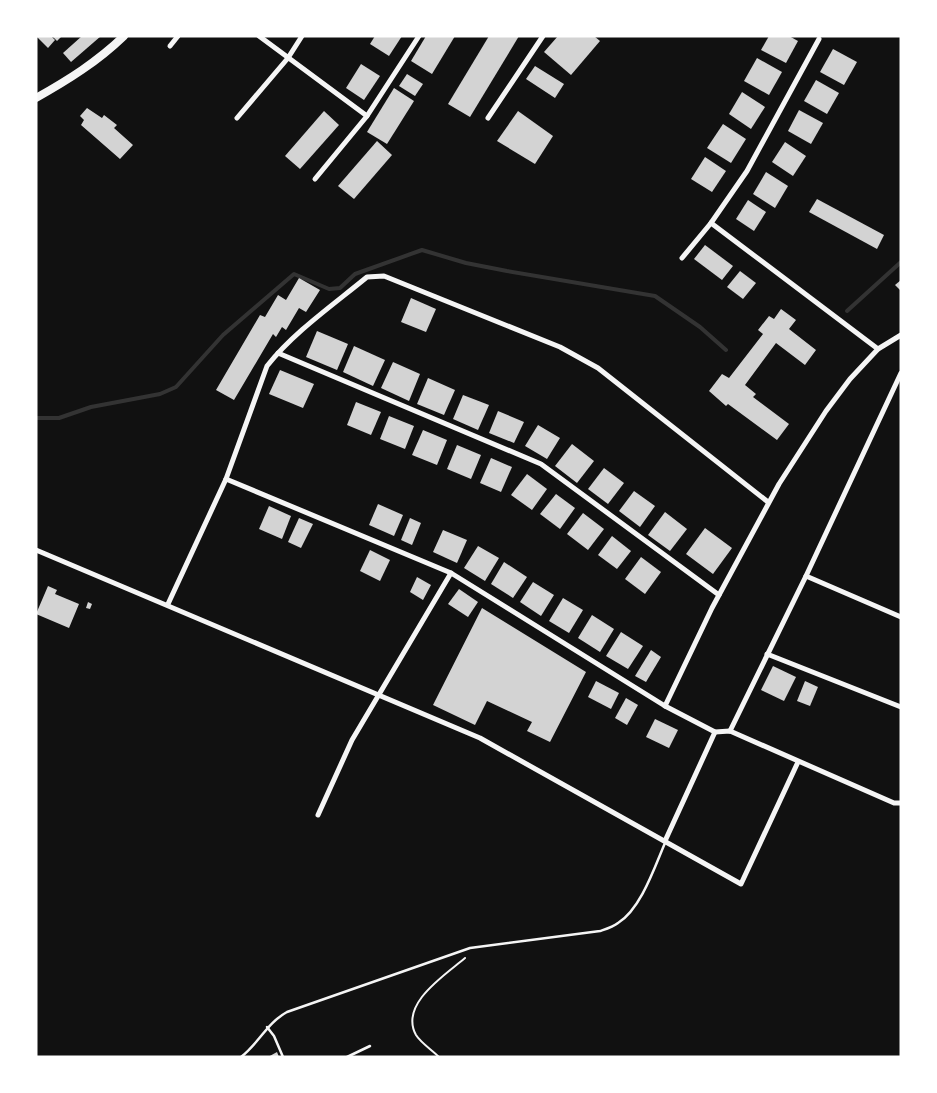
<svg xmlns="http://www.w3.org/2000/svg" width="937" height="1093" font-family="Poppins,sans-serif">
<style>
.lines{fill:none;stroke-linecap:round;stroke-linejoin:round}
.stream{stroke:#333;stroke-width:4}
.building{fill:#d3d3d3}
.path{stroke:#f5f5f5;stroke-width:2}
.service{stroke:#f5f5f5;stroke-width:2.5}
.minor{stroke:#f5f5f5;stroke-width:5}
.primary{stroke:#f5f5f5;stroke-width:8}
</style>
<rect width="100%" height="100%" fill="#111"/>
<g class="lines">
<g class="stream">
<polyline points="847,311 901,262"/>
<polyline points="36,418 59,418 91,407 160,394 176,387 223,335 294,274 329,289 340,288 355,274 422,250 466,263 507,271 655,296 700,327 726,350"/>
</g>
</g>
<g class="building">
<polygon points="36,36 51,36 55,40 48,48"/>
<polygon points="52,36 62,36 57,41"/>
<polygon points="82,36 101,36 71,62 63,53"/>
<polygon points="375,36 402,36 389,56 370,44"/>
<polygon points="426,36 455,36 432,74 411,61"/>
<polygon points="489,36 519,36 470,117 448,104"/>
<polygon points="558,36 594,36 600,41 571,75 544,52"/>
<polygon points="769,36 789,36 798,41 786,63 761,50"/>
<polygon points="833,49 857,62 844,85 820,72"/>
<polygon points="757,58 782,72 769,95 744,81"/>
<polygon points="361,64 380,76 364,100 346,88"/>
<polygon points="535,66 564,84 555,98 526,79"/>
<polygon points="407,74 423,84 415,96 399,86"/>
<polygon points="816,80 839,93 827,114 804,101"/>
<polygon points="394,88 414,101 387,144 367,132"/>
<polygon points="742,92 765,107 751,129 729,114"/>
<polygon points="87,108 102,118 104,115 117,125 114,128 133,145 120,159 81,125 84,120 80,116"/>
<polygon points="799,110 823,123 811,144 788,131"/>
<polygon points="324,111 339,125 300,169 285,156"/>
<polygon points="518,111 553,136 535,164 497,141"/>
<polygon points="723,124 746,139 731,163 707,148"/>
<polygon points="377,141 392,155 354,199 338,186"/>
<polygon points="785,142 806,156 793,176 772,162"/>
<polygon points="705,157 726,171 712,192 691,179"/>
<polygon points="766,172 788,186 775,208 753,194"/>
<polygon points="817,199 884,235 877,249 809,212"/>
<polygon points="748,200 766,212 754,231 736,219"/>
<polygon points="705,245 733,266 722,280 694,259"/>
<polygon points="740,271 756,283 743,299 727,287"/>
<polygon points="299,278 320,290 306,312 299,308 286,330 282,327 276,337 273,334 234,400 216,390 260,315 265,317 278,295 286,300"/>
<polygon points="901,280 901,291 895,285"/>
<polygon points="411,298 436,309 426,332 401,322"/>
<polygon points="781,309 796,320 789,329 816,350 805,365 776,343 745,385 756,394 753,397 789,424 777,440 728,404 726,406 709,391 722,374 729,378 763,334 758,330 769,316 774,319"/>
<polygon points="317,331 348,344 337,370 306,357"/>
<polygon points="354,346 385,360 373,386 343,372"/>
<polygon points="393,362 420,374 409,401 381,388"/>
<polygon points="280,370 314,384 303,408 269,394"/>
<polygon points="428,378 455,390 444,415 417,404"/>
<polygon points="463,395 489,405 478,430 453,419"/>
<polygon points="356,402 381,412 371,435 347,425"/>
<polygon points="498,411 524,422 514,443 489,433"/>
<polygon points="389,416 414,426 405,449 380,439"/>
<polygon points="538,425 560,438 547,459 525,446"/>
<polygon points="423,430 447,440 437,465 412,455"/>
<polygon points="572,444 594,461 577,483 555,466"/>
<polygon points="457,445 481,455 471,479 447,469"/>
<polygon points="491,458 512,467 501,492 480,483"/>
<polygon points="604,468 624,483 608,504 588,489"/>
<polygon points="527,474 547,489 532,510 511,495"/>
<polygon points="634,491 655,506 640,527 619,511"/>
<polygon points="556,494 575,508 560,529 540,514"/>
<polygon points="378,504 403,515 394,536 369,525"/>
<polygon points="269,506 291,516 282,539 259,529"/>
<polygon points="665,512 687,529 670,551 648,535"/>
<polygon points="583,513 604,529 588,550 567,534"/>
<polygon points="299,518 313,524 301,548 288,542"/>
<polygon points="410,518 421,523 412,545 401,540"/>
<polygon points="705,528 732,548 713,574 686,554"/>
<polygon points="443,530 467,540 457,563 433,552"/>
<polygon points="612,536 631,551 617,569 598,555"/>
<polygon points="478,546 499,558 485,581 464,568"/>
<polygon points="370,550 390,560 380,581 360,571"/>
<polygon points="641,557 661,572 645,594 625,579"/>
<polygon points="504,562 527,577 513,598 491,584"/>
<polygon points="417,577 431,585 423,600 410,592"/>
<polygon points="533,582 554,595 541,616 520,602"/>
<polygon points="48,586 57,590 55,594 79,604 69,628 36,614"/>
<polygon points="459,589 478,602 468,617 448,604"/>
<polygon points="563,598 583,610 569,633 549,621"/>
<polygon points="88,602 92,604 90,609 86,608"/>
<polygon points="482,608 586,672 550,742 527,731 532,722 487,701 475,725 433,705"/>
<polygon points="592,615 614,629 600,652 578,638"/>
<polygon points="621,632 643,646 628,669 606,656"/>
<polygon points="651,650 661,657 646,682 635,676"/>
<polygon points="773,666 796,677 784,701 761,690"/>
<polygon points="596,681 619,693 611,709 588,697"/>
<polygon points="805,681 818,687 810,706 797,701"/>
<polygon points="626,698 638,705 627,725 615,718"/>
<polygon points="655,719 678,730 669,748 646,737"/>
<polygon points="277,1052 279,1057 268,1057"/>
</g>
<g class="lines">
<path class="path" d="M439,1057C432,1050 421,1043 416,1035C399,1004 445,975 465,958"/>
<g class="service">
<polyline points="267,1027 274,1036 283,1057"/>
<path d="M241,1057C259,1043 267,1023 287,1012L470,948L600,931C606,929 613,927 618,923C641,909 655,866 665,843"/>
<polyline points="347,1057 370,1046"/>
</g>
<g class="minor">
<polyline points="259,36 367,116 419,36"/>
<polyline points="170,46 178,36"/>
<polyline points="237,118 288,58 302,36"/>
<polyline points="488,118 543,36"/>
<polyline points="315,179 367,116"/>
<polyline points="711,223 878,349"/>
<polyline points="682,258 711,223 747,171 819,39"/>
<polyline points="278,353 541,464 719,595"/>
<polyline points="226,479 451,573 665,706 715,732 730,731 894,803 901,803"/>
<polyline points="36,550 480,738 741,884 798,762"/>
<polyline points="806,576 901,617"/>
<path d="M168,604L226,479L267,366C294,332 333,305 367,277L384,276L560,347L598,368L768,502"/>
<polyline points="767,654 901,707"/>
<polyline points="665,706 712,608 779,484 826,411 850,379 878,349 901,335"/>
<polyline points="730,731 806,576 901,373"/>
<polyline points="318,815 352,740 451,573"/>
<polyline points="665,841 715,732"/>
</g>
<path class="primary" d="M36,98C68,80 97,62 124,36"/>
</g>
<rect width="937" height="1093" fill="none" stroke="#ffffff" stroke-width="75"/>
</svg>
